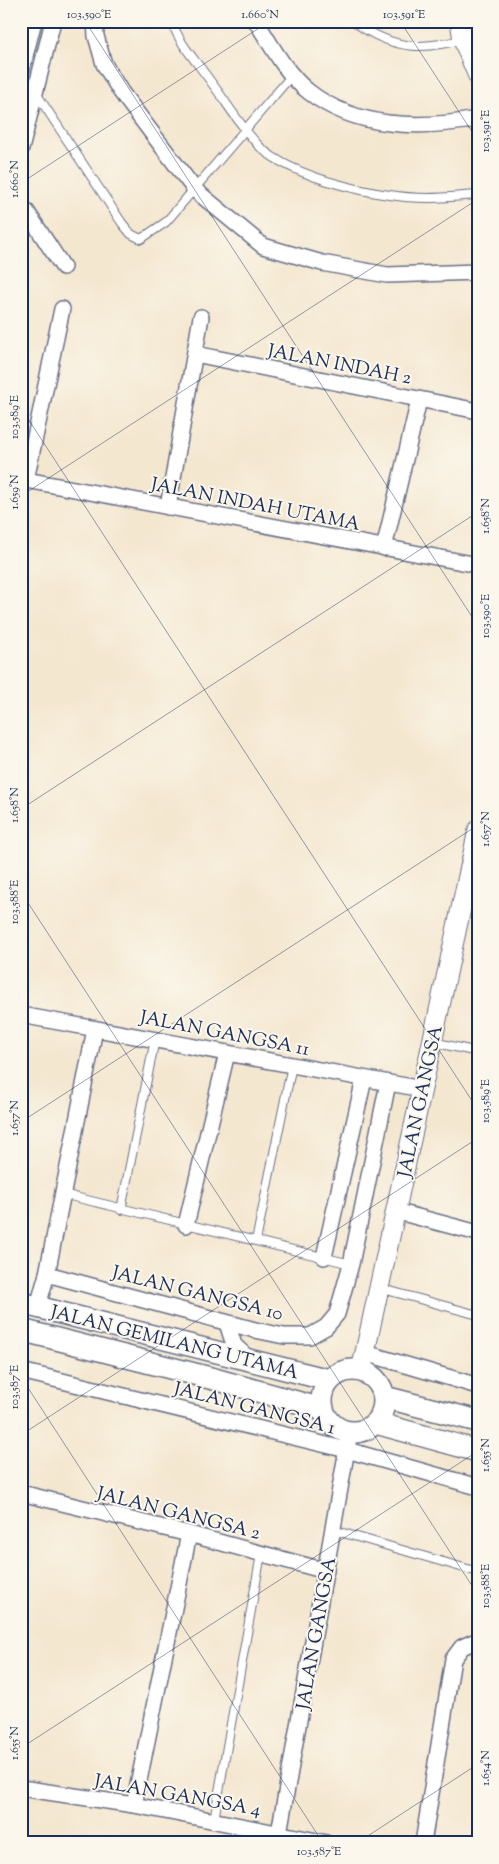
<svg xmlns="http://www.w3.org/2000/svg" width="499" height="1864" font-family="'Sorts Mill Goudy',serif">
<style>
.lines{fill:none;stroke-linecap:round;stroke-linejoin:round}
.service-casing{stroke:#676f86;stroke-width:10}
.minor-casing{stroke:#676f86;stroke-width:18}
.tertiary-casing{stroke:#676f86;stroke-width:21}
.secondary-casing{stroke:#676f86;stroke-width:24}
.service{stroke:#fff;stroke-width:8}
.minor{stroke:#fff;stroke-width:15}
.tertiary{stroke:#fff;stroke-width:19}
.secondary{stroke:#fff;stroke-width:21}
.ticks{fill:none;stroke:#1b2f5e;stroke-width:1;stroke-opacity:0.45}
.labels{text-anchor:middle;stroke-width:4;stroke-linejoin:round;paint-order:stroke}
.street-label{font-size:19px;fill:#1b2f5e;stroke:#fbf7ec}
.neatline{fill:none;stroke:#1b2f5e;stroke-width:2}
.ticks-label{font-size:12px;text-anchor:middle;fill:#1b2f5e}
</style>
<rect width="100%" height="100%" fill="#fbf7ec"/>
<filter id="ink" filterUnits="userSpaceOnUse"><feTurbulence type="fractalNoise" baseFrequency=".02" numOctaves="2"/><feDisplacementMap in="SourceGraphic" scale="10" xChannelSelector="R" yChannelSelector="G"/><feConvolveMatrix kernelMatrix="1 2 1 2 8 2 1 2 1" color-interpolation-filters="sRGB"/></filter>
<filter id="wash" filterUnits="userSpaceOnUse"><feTurbulence type="fractalNoise" baseFrequency=".0096" numOctaves="4" result="noise"/><feDisplacementMap in="SourceGraphic" scale="20" xChannelSelector="R" yChannelSelector="G"/><feGaussianBlur stdDeviation="1.12" result="paint"/><feColorMatrix in="noise" values="0 0 0 0 0 0 0 0 0 0 0 0 0 0 0 0 0 1.4 0 .05"/><feComposite in="paint" operator="in"/></filter>
<g filter="url(#wash)">
<rect width="100%" height="100%" fill="#f4e7d0"/>
</g>
<g filter="url(#ink)">
<g class="lines">
<defs>
<g id="service">
<path d="M172,21C178,43 198,63 211,82C227,103 241,127 259,146C293,179 382,198 428,198C445,198 461,196 478,195"/>
<path d="M353,21C398,54 426,49 478,36"/>
<polyline points="36,93 122,223 131,234 141,239 166,222 292,75"/>
<polyline points="463,898 478,901"/>
<polyline points="433,1042 478,1052"/>
<polyline points="62,1194 351,1264"/>
<polyline points="121,1210 155,1039"/>
<polyline points="256,1241 292,1065"/>
<polyline points="379,1288 478,1315"/>
<polyline points="333,1530 478,1572"/>
<polyline points="214,1820 261,1554"/>
</g>
<g id="minor">
<polyline points="95,21 96,36 104,64 121,92 195,190 263,246 322,263 387,275 478,272"/>
<path d="M256,21C271,45 286,74 309,92C357,129 420,129 478,119"/>
<polyline points="21,72 34,21"/>
<polyline points="21,149 53,21"/>
<polyline points="21,207 27,212 63,267"/>
<polyline points="195,354 478,411"/>
<polyline points="21,479 478,565"/>
<polyline points="26,480 62,309"/>
<polyline points="168,507 201,317"/>
<polyline points="384,548 419,400"/>
<polyline points="21,1015 422,1089"/>
<polyline points="395,1211 478,1233"/>
<polyline points="186,1225 227,1053"/>
<polyline points="324,1257 364,1079"/>
<polyline points="47,1274 255,1330 284,1336 310,1336 326,1327 337,1314 351,1264 388,1083"/>
<polyline points="38,1306 47,1274 95,1029"/>
<polyline points="227,1323 234,1345 248,1358"/>
<polyline points="365,1353 478,1386"/>
<polyline points="21,1371 347,1450 478,1487"/>
<polyline points="21,1493 189,1534 326,1571"/>
<polyline points="21,1788 134,1805 327,1843"/>
<polyline points="134,1805 189,1534"/>
<polyline points="279,1833 350,1432"/>
<polyline points="423,1843 453,1659 462,1647 478,1640"/>
</g>
<g id="tertiary">
<polyline points="460,21 463,40 478,76"/>
<polyline points="361,1371 478,830"/>
</g>
<g id="secondary">
<polyline points="21,1303 329,1380"/>
<polyline points="21,1330 218,1380 322,1409"/>
<circle cx="353" cy="1401" r="31"/>
<polyline points="384,1397 478,1421"/>
<polyline points="376,1423 478,1451"/>
</g>
</defs>
<use href="#service" class="service-casing"/>
<use href="#minor" class="minor-casing"/>
<use href="#tertiary" class="tertiary-casing"/>
<use href="#secondary" class="secondary-casing"/>
<use href="#service" class="service"/>
<use href="#minor" class="minor"/>
<use href="#tertiary" class="tertiary"/>
<use href="#secondary" class="secondary"/>
</g>
</g>
<path class="ticks" d="M85,21L478,626M400,21L478,141M21,183L270,21M21,408L478,1110M21,496L478,199M21,809L478,512M21,892L478,1595M21,1122L478,825M21,1377L323,1843M21,1435L478,1138M21,1748L478,1451M357,1843L478,1764"/>
<g class="labels">
<g class="street-label">
<text transform="translate(340 363) rotate(11)" y="7">JALAN INDAH 2</text>
<text transform="translate(256 503) rotate(11)" y="7">JALAN INDAH UTAMA</text>
<text transform="translate(225 1032) rotate(11)" y="7">JALAN GANGSA 11</text>
<text transform="translate(419 1101) rotate(-78)" y="7">JALAN GANGSA</text>
<text transform="translate(198 1292) rotate(14)" y="7">JALAN GANGSA 10</text>
<text transform="translate(175 1341) rotate(14)" y="7">JALAN GEMILANG UTAMA</text>
<text transform="translate(255 1407) rotate(14)" y="7">JALAN GANGSA 1</text>
<text transform="translate(179 1512) rotate(14)" y="7">JALAN GANGSA 2</text>
<text transform="translate(315 1633) rotate(-80)" y="7">JALAN GANGSA</text>
<text transform="translate(178 1794) rotate(10)" y="7">JALAN GANGSA 4</text>
</g>
</g>
<rect width="499" height="1864" fill="none" stroke="#fbf7ec" stroke-width="55"/>
<rect x="28" y="28" width="444" height="1808" class="neatline"/>
<g class="ticks-label">
<text x="89" y="18">103.590°E</text>
<text x="260" y="18">1.660°N</text>
<text x="404" y="18">103.591°E</text>
<text transform="translate(485 131) rotate(-90)" y="4">103.591°E</text>
<text transform="translate(14 179) rotate(-90)" y="4">1.660°N</text>
<text transform="translate(14 417) rotate(-90)" y="4">103.589°E</text>
<text transform="translate(14 492) rotate(-90)" y="4">1.659°N</text>
<text transform="translate(485 516) rotate(-90)" y="4">1.658°N</text>
<text transform="translate(485 616) rotate(-90)" y="4">103.590°E</text>
<text transform="translate(14 805) rotate(-90)" y="4">1.658°N</text>
<text transform="translate(485 829) rotate(-90)" y="4">1.657°N</text>
<text transform="translate(14 902) rotate(-90)" y="4">103.588°E</text>
<text transform="translate(485 1101) rotate(-90)" y="4">103.589°E</text>
<text transform="translate(14 1118) rotate(-90)" y="4">1.657°N</text>
<text transform="translate(14 1387) rotate(-90)" y="4">103.587°E</text>
<text transform="translate(485 1455) rotate(-90)" y="4">1.655°N</text>
<text transform="translate(485 1586) rotate(-90)" y="4">103.588°E</text>
<text transform="translate(14 1743) rotate(-90)" y="4">1.655°N</text>
<text transform="translate(485 1768) rotate(-90)" y="4">1.654°N</text>
<text x="319" y="1855">103.587°E</text>
</g>
</svg>
